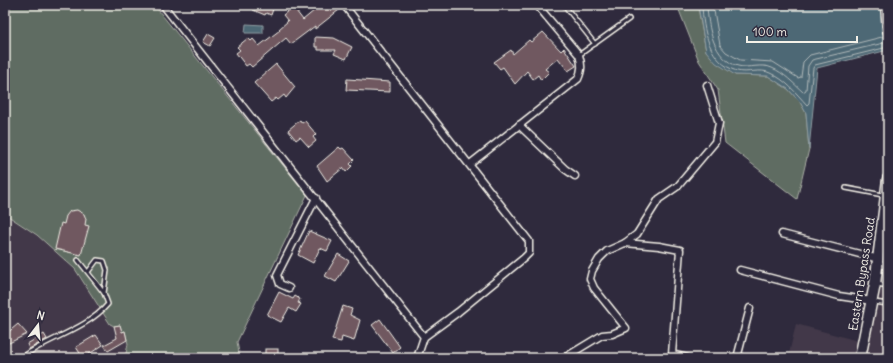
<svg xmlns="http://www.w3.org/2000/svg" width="893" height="363" font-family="Delius,sans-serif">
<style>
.built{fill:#423848}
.green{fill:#5f6c62;stroke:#aaaea5}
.water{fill:#4d6775;stroke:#909ea3}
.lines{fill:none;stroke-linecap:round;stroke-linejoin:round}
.shore{stroke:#b1baba;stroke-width:1}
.building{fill:#705861;stroke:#f4f1e8}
.service-casing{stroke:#f4f1e8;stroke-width:6}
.minor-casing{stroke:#f4f1e8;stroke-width:9}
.primary-casing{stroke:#f4f1e8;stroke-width:13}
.service{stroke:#2f2a3d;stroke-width:3}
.minor{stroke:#2f2a3d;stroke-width:6}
.primary{stroke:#2f2a3d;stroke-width:10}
.labels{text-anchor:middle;stroke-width:4;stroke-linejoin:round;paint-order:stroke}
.street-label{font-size:12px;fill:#f4f1e8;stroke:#2f2a3d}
</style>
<rect width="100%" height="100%" fill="#2f2a3d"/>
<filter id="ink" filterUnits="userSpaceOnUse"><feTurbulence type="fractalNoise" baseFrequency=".025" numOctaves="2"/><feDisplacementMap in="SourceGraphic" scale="8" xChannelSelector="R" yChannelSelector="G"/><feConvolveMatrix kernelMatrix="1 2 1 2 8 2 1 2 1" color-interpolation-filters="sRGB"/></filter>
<g filter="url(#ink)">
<g class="built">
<polygon points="885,166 888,166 888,358 788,358 796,324 858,341"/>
<polygon points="5,214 37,235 75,269 110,324 120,325 125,331 128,344 125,358 5,358"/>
</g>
<g class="green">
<polygon points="5,5 154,5 307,195 237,342 240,358 125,358 128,344 125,331 122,332 120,325 114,326 110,324 75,269 37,235 5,214"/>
<polygon points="677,5 690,5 698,8 706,51 735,75 768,76 788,89 800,102 806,113 809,149 797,199 725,143 718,90 699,61"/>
</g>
<g class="water">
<polygon points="698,5 888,5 888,50 817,68 809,149 806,113 800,102 788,89 768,76 735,75 716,63 706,51"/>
<polygon points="246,24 263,25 263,33 245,33"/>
</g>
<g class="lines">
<g class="shore">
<path d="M702,5C703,30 709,63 737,71C747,74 761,68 770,73C786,80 796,93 807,105L809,103L813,68L815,65L888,47"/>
<path d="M707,5C708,27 713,59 738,66C748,69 762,63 772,68C784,73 793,83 803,92L806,90L808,66L812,60L888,42"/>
<polyline points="713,5 720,45 726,52 740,60 773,62 798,78 801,77 803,62 810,55 886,36"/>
</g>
</g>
<g class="building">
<polygon points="255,5 269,5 269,7 273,9 271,15 266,13 265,15 253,10"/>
<polygon points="321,5 335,5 339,10 315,29 315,26 291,44 286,38 252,67 249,64 246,66 236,53 240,50 237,47 248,38 251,41 253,39 259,46 280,30 279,29 288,21 283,15 293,7 303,20"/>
<polygon points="543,32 561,51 564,48 576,66 568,71 558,58 545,69 549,72 541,80 538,75 533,79 527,71 515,84 503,67 500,69 494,62 511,50 513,54 529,40 531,42"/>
<polygon points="208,34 215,38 210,46 203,42"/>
<polygon points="315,37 334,38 352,47 346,59 334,54 336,50 318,50 318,47 315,47"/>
<polygon points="276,64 295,87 286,98 284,95 278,100 276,98 271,102 254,83"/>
<polygon points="347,79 390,82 390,92 346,90"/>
<polygon points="300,120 302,123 305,121 316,134 313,137 316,141 309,147 300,137 296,140 288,130"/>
<polygon points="339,147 341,149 343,148 354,160 350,164 352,166 346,172 343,168 327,181 317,166"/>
<polygon points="77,210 84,214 86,219 85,225 89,226 81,255 55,249 61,223 64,224 66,216 70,211"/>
<polygon points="309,231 332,241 327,251 320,248 313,263 298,255"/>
<polygon points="338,254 349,261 336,282 325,276"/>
<polygon points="279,292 293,299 295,296 300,299 298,303 301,304 296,312 289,308 281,322 267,315"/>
<polygon points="343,306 352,309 350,315 360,320 354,341 342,337 341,342 332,340"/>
<polygon points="380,319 400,347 393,353 372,325"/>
<polygon points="18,324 27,334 5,345 5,335"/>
<polygon points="120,325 122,332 125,331 127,340 108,351 104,345 117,338 114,326"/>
<polygon points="44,334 47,339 29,349 27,344"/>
<polygon points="96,335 103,345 83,358 76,347"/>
<rect x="265" y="349" width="13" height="9"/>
</g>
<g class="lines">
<defs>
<g id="service">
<polyline points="564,5 595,44"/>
<polyline points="579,55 629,19"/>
<polyline points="846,188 883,195"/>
<polyline points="88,272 97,260 104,261 107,270 104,293"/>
<polyline points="877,284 888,286"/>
<polyline points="874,302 888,304"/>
<path d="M21,358C47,338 86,330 108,304L104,293L78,260"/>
</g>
<g id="minor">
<polyline points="163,5 424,337 458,312 524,258 529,253 529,241 344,5"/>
<polyline points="519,125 565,169 575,176"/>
<path d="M470,164L578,79C582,70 582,65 579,55L537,5"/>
<polyline points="782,234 879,259"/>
<polyline points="625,243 659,246 680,250 672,354 688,358"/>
<polyline points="878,265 888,265"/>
<polyline points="740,270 839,296 872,301"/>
<polyline points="289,288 280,284 277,275 316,198"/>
<polyline points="417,358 424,337"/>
<polyline points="564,358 602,335 612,334 626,328 594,288 590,279 592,271 599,259 607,251 625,243 637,234 659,199 678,186 715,142 719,123 707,85"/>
<polyline points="737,358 750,308"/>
</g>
<g id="primary">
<polyline points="886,5 888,30"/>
<polyline points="860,358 875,284 888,179"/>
</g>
</defs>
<use href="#service" class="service-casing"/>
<use href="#minor" class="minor-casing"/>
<use href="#primary" class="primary-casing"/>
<use href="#service" class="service"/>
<use href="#minor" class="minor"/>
<use href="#primary" class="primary"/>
</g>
</g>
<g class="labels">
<g class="street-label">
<text transform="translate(862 274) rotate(-81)" y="4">Eastern Bypass Road</text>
</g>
</g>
<rect width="893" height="363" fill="none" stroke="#2f2a3d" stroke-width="20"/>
<rect x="10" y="10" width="873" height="343" fill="none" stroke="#f4f1e8" stroke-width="1.5" filter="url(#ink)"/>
<g transform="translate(38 325) rotate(16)" stroke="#2f2a3d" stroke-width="3" paint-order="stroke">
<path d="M0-3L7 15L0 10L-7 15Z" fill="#f4f1e8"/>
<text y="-6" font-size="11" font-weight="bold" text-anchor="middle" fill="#f4f1e8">N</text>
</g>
<path d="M747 36v6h110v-6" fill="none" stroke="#f4f1e8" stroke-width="2"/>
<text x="753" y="36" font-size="12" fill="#f4f1e8" stroke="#2f2a3d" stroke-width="3" paint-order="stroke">100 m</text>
</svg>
